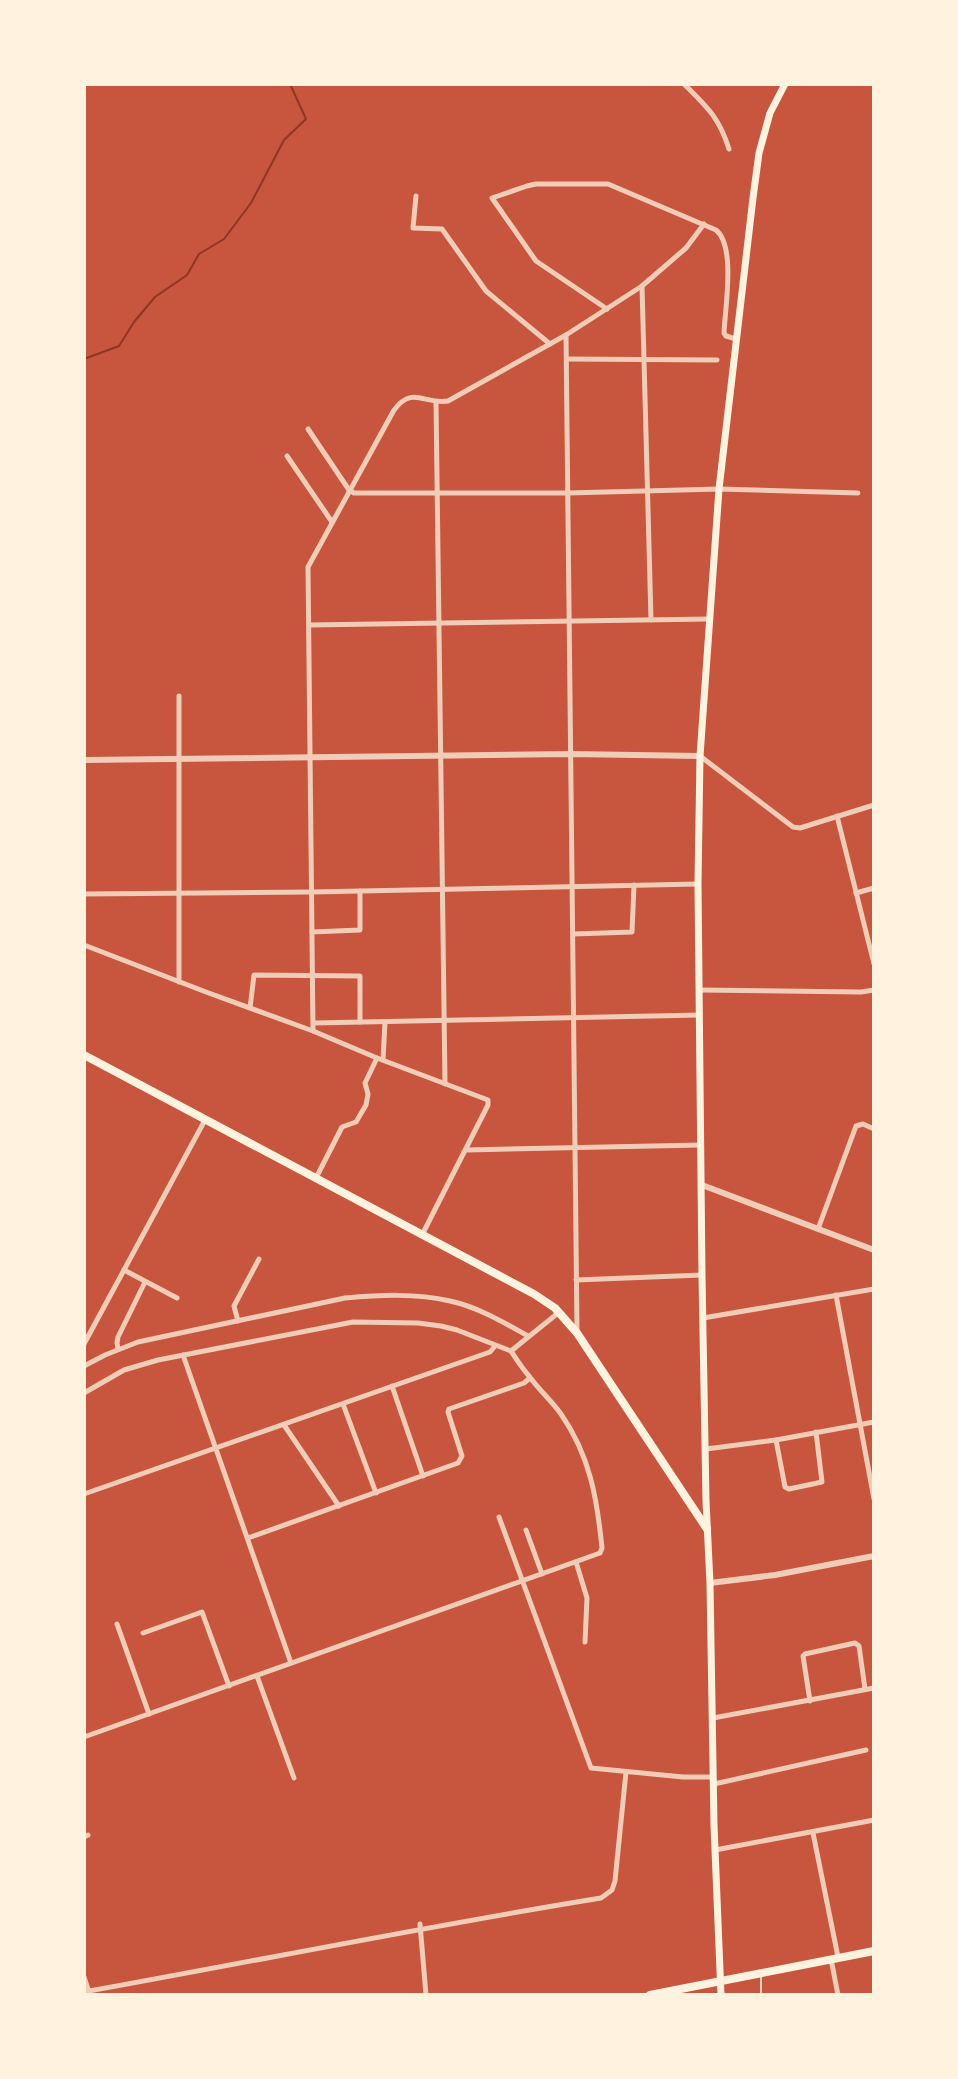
<svg xmlns="http://www.w3.org/2000/svg" width="958" height="2079" font-family="Manrope,sans-serif">
<style>
.lines{fill:none;stroke-linecap:round;stroke-linejoin:round}
.stream{stroke:#8f3625;stroke-width:2}
.service{stroke:#f1ccb7;stroke-width:2}
.minor{stroke:#f1ccb7;stroke-width:5}
.tertiary{stroke:#f1ccb7;stroke-width:6}
.secondary{stroke:#fff3e0;stroke-width:7}
.primary{stroke:#fff3e0;stroke-width:8}
</style>
<rect width="100%" height="100%" fill="#c8553d"/>
<g class="lines">
<polyline class="stream" points="84,359 119,346 134,322 155,297 187,275 199,254 224,239 251,203 284,140 306,119 290,84"/>
<polyline class="service" points="761,1975 761,1995"/>
<g class="minor">
<path d="M684,84C707,107 719,117 729,149"/>
<polyline points="416,196 413,228 442,229 486,291 550,344"/>
<polyline points="642,286 651,620"/>
<path d="M607,309L536,261L492,198L527,186L536,184H608L716,230C736,246 725,308 724,333L726,336L736,339"/>
<polyline points="566,335 577,1330"/>
<polyline points="567,359 717,360"/>
<polyline points="436,402 445,1084"/>
<polyline points="308,429 349,490 354,493 568,493 719,489 858,493"/>
<polyline points="287,456 332,522"/>
<polyline points="309,625 709,619"/>
<polyline points="179,696 179,982"/>
<polyline points="700,756 793,827 800,828 874,805"/>
<polyline points="837,816 874,964"/>
<polyline points="856,893 874,888"/>
<polyline points="84,894 311,892 698,884"/>
<polyline points="312,932 360,930 360,891"/>
<polyline points="573,934 632,932 634,885"/>
<polyline points="84,945 206,992 313,1031 377,1058 488,1100 488,1105 422,1235"/>
<polyline points="699,990 861,992 874,990"/>
<polyline points="250,1008 254,975 360,976 360,1022"/>
<polyline points="314,1023 700,1015"/>
<path d="M313,1031L308,567L394,410C413,385 424,405 448,401L566,335L642,286L686,248L704,224"/>
<polyline points="383,1060 385,1022"/>
<polyline points="466,1150 701,1145"/>
<polyline points="316,1178 342,1127 356,1122 366,1105 368,1094 365,1083 377,1058"/>
<polyline points="818,1229 856,1126 863,1124 874,1129"/>
<polyline points="124,1270 177,1298"/>
<polyline points="576,1280 702,1275"/>
<polyline points="836,1295 874,1499"/>
<polyline points="703,1318 874,1289"/>
<polyline points="238,1321 234,1306 259,1259"/>
<polyline points="84,1344 205,1120"/>
<polyline points="118,1348 117,1343 118,1337 145,1282"/>
<polyline points="183,1355 291,1663"/>
<path d="M84,1366L105,1355L138,1342L345,1298C379,1295 416,1293 450,1301C478,1307 503,1322 528,1336"/>
<polyline points="392,1386 423,1476"/>
<polyline points="84,1393 124,1370 158,1360 353,1322 418,1323 441,1326 457,1330 511,1351 558,1313"/>
<polyline points="343,1404 376,1493"/>
<polyline points="284,1425 339,1506"/>
<polyline points="776,1440 785,1487 789,1489 822,1482 816,1432"/>
<polyline points="706,1449 776,1440 874,1422"/>
<polyline points="84,1494 490,1352 495,1346"/>
<polyline points="499,1517 591,1768 683,1777 713,1777"/>
<polyline points="526,1530 542,1574"/>
<polyline points="248,1538 458,1463 462,1456 448,1412 449,1409 524,1383 530,1378"/>
<polyline points="576,1562 587,1598 585,1642"/>
<polyline points="117,1624 149,1714"/>
<polyline points="143,1633 202,1612 229,1686"/>
<polyline points="257,1676 294,1778"/>
<polyline points="810,1701 803,1656 805,1654 855,1643 859,1646 865,1689"/>
<polyline points="713,1718 874,1688"/>
<path d="M84,1737L600,1553L602,1548C597,1498 590,1456 561,1414C551,1400 539,1390 529,1376C522,1368 517,1360 511,1351"/>
<polyline points="714,1784 866,1750"/>
<polyline points="813,1833 838,1957"/>
<polyline points="84,1837 88,1835"/>
<polyline points="715,1850 874,1820"/>
<polyline points="420,1924 426,1995"/>
<polyline points="831,1959 838,1995"/>
<polyline points="84,1977 90,1995"/>
<path d="M84,1992C256,1961 428,1926 601,1898L612,1890L615,1881L626,1772"/>
</g>
<g class="tertiary">
<polyline points="84,760 571,754 700,756"/>
<polyline points="702,1185 874,1250"/>
<polyline points="710,1583 775,1575 874,1556"/>
</g>
<polyline class="secondary" points="721,1995 714,1825 710,1583 706,1501 702,1275 698,884 700,756 719,489 753,198 759,153 770,113 785,84"/>
<g class="primary">
<polyline points="84,1055 534,1294 555,1308 577,1333 707,1529"/>
<polyline points="650,1995 874,1951"/>
</g>
</g>
<rect width="958" height="2079" fill="none" stroke="#fff3e0" stroke-width="172"/>
</svg>
